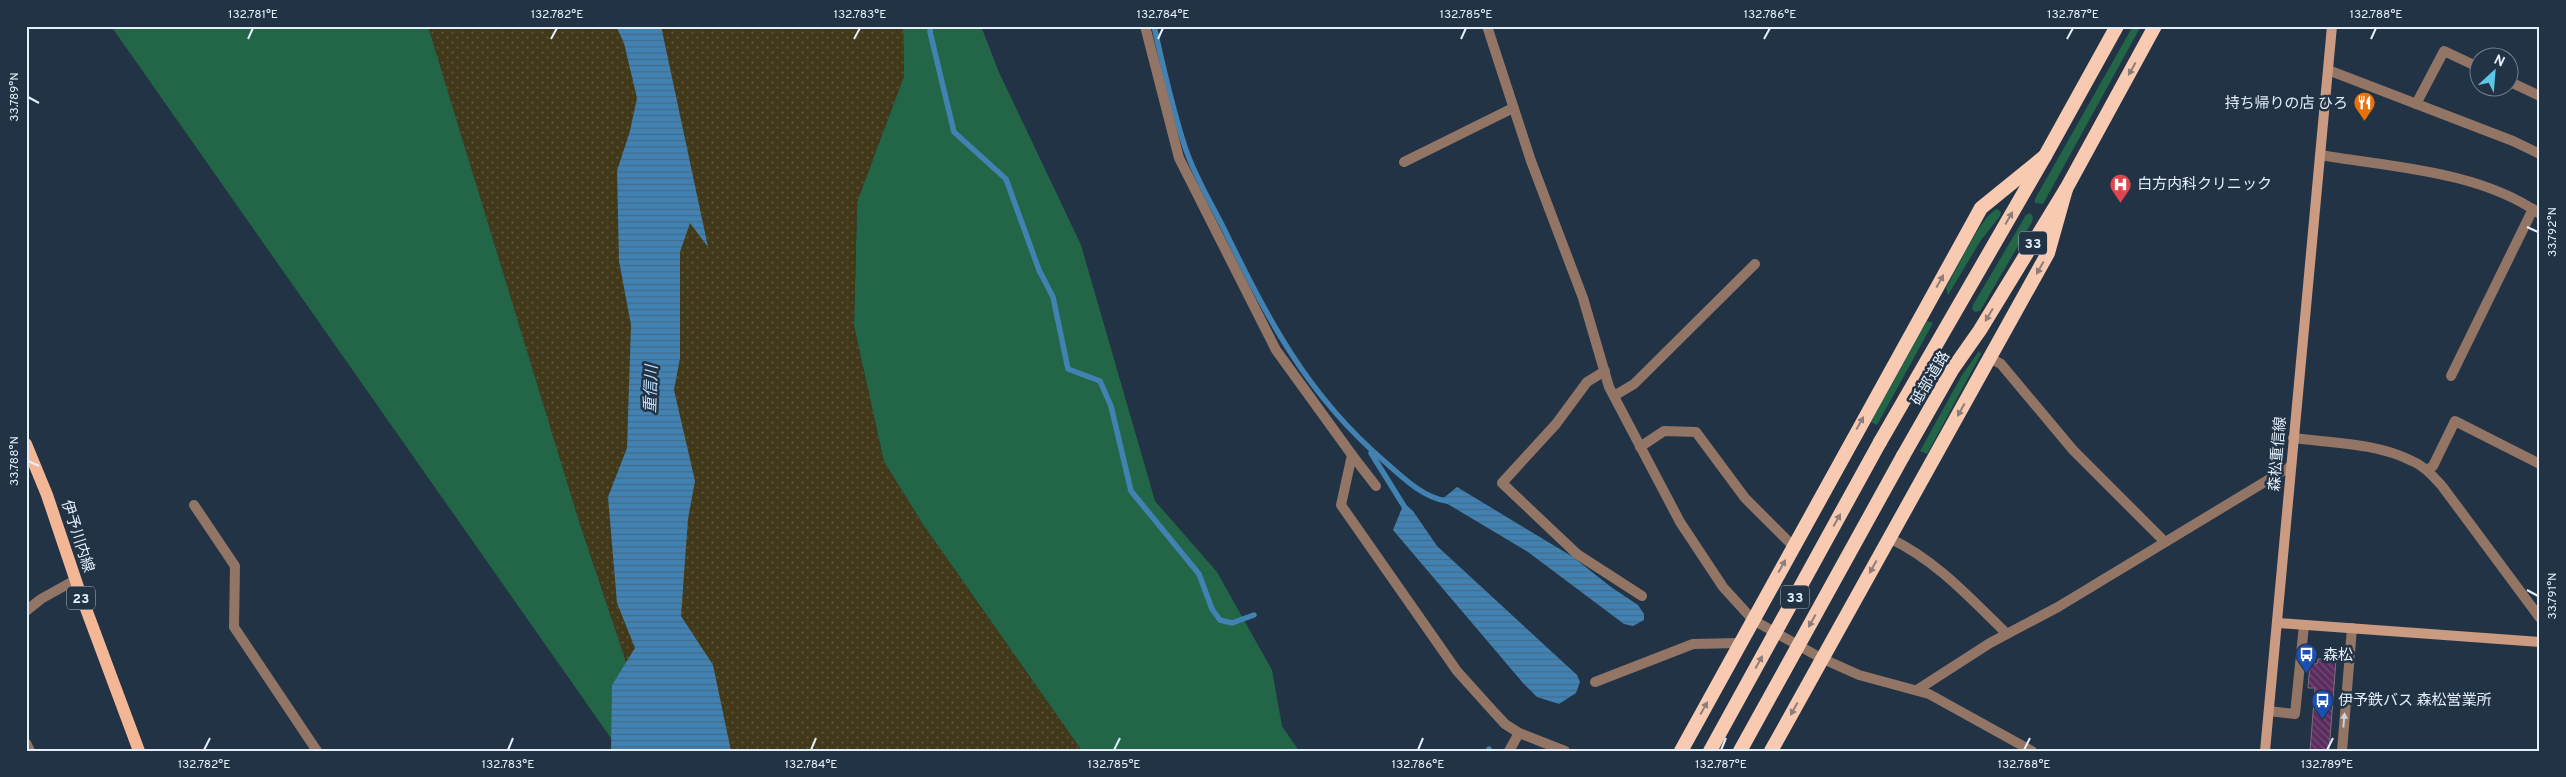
<svg xmlns="http://www.w3.org/2000/svg" width="2566" height="777" font-family="Overpass,'Noto Sans JP',sans-serif">
<style>
.green{fill:#226647}
.sand{fill:url(#sand-dots)}
.water{fill:url(#water-rules)}
.lines{fill:none;stroke-linecap:round;stroke-linejoin:round}
.stream{stroke:#4282b2;stroke-width:5.5}
.building{fill:url(#building-back-hatch);stroke:#7f6c80}
.service{stroke:#937565;stroke-width:10}
.minor{stroke:#937565;stroke-width:10}
.secondary{stroke:#ca9a81;stroke-width:10}
.primary{stroke:#f4b796;stroke-width:12}
.trunk{stroke:#f8cab2;stroke-width:14}
.trunk-bridge{stroke:#f8cab2;stroke-width:14}
.oneway{fill:#8d7e7c}
.oneway2{fill:#d0d0d5}
.ticks{fill:none;stroke:#e4effa;stroke-width:2}
.labels{text-anchor:middle;stroke-width:5;stroke-linejoin:round;paint-order:stroke}
.shield{fill:#223345;stroke:#aab7c4;stroke-width:1}
.shield-label{font-size:14px;font-weight:bold;fill:#e4effa}
.poi-label{font-size:15px;fill:#e4effa;stroke:#223345;text-anchor:start}
.street-label{font-size:15px;fill:#e4effa;stroke:#223345}
.water-label{font-size:16px;font-style:italic;fill:#c1e2fe;stroke:#223345}
.neatline{fill:none;stroke:#e4effa;stroke-width:2}
.ticks-label{font-size:12px;text-anchor:middle;fill:#e4effa}
</style>
<defs>
<pattern id="sand-dots" width="8" height="8" patternUnits="userSpaceOnUse" patternTransform="scale(1.25)"><rect width="8" height="8" fill="#413919"/><path d="M2 2h.1M6 6h.1" fill="none" stroke="#5c563b" stroke-width="1.8" stroke-linecap="round"/></pattern>
<pattern id="water-rules" width="6" height="5" patternUnits="userSpaceOnUse" patternTransform="scale(1.25)"><rect width="6" height="5" fill="#4282b2"/><path d="M0 2.5h6" fill="none" stroke="#436b89"/></pattern>
<pattern id="building-back-hatch" width="6" height="6" patternUnits="userSpaceOnUse" patternTransform="scale(1.25)"><rect width="6" height="6" fill="#5b2d5f"/><path d="M-1 5l2 2M0 0l6 6M5-1l2 2" fill="none" stroke="#724c77"/></pattern>
</defs>
<rect width="100%" height="100%" fill="#223345"/>
<g class="green">
<polygon points="111,26 428,26 579,521 656,751 620,751"/>
<polygon points="903,26 981,26 998,70 1081,245 1155,501 1217,572 1272,670 1282,726 1299,751 1082,751 924,526 884,462 854,326 857,202 904,76"/>
<polygon points="2133,26 2141,26 2043,204 2035,203 2035,199"/>
<path d="M1997,209L2001,212L2000,216L1981,240L1948,295L1946,288C1956,271 1981,215 1997,209Z"/>
<polygon points="2030,213 2033,217 2032,222 1980,311 1975,312 1972,309 1973,305 2026,215"/>
<polygon points="1927,321 1933,323 1877,425 1871,422"/>
<polygon points="1979,351 1981,354 1927,454 1920,451 1962,375"/>
</g>
<polygon class="sand" points="428,26 903,26 904,76 857,202 854,326 884,462 924,526 1082,751 656,751 579,521"/>
<g class="water">
<polygon points="616,26 661,26 708,247 690,223 680,252 680,358 674,390 695,481 688,519 681,616 713,665 731,751 611,751 612,685 635,648 617,603 608,497 627,448 631,325 619,261 617,171 630,131 637,98 624,43"/>
<polygon points="1457,487 1573,557 1611,587 1638,605 1644,614 1644,620 1633,626 1624,624 1528,552 1441,500"/>
<polygon points="1404,503 1413,511 1437,546 1577,675 1580,682 1576,693 1559,704 1537,697 1523,683 1393,530"/>
</g>
<g class="lines">
<g class="stream">
<polyline points="931,26 930,32 954,132 1006,179 1039,270 1053,297 1068,369 1100,381 1111,406 1131,491 1199,574 1212,609 1220,620 1232,623 1254,615"/>
<path d="M1154,26C1163,66 1172,108 1185,147C1194,175 1211,203 1224,229C1268,319 1306,394 1384,461C1401,476 1423,498 1447,501"/>
<polyline points="1371,453 1407,511"/>
<polyline points="1489,749 1490,751"/>
</g>
</g>
<polygon class="building" points="2318,659 2336,660 2329,751 2310,751 2315,688 2308,688 2310,663 2317,664"/>
<g class="lines">
<g class="service">
<polyline points="2269,711 2295,714 2304,625"/>
<polyline points="2342,751 2352,628"/>
</g>
<g class="minor">
<polyline points="1145,26 1179,158 1276,350 1352,455 1341,505 1457,671 1493,711 1505,724 1519,733 1565,751"/>
<polyline points="1487,26 1531,161 1583,298 1609,387 1680,522 1723,587 1753,620 1821,658 1859,675 1929,694 2032,751"/>
<polyline points="2328,70 2513,141 2540,154"/>
<polyline points="2508,81 2540,96"/>
<polyline points="2416,104 2444,51 2478,67"/>
<path d="M2320,155C2391,167 2480,171 2540,214"/>
<polyline points="1404,162 1513,108"/>
<polyline points="1990,358 2001,364 2073,450 2165,542"/>
<polyline points="1605,371 1587,382 1556,424 1502,483 1577,554 1642,596"/>
<polyline points="2451,376 2533,209"/>
<polyline points="1614,396 1634,384 1755,264"/>
<path d="M2293,438C2332,443 2377,443 2412,461C2424,466 2433,476 2442,486L2540,618"/>
<polyline points="1640,447 1664,431 1696,432 1745,498 1793,546"/>
<polyline points="1352,455 1376,486"/>
<polyline points="2427,470 2433,466 2455,421 2540,464"/>
<polyline points="194,505 235,566 234,627 317,751"/>
<path d="M1889,538C1936,560 1970,598 2007,634"/>
<polyline points="26,611 41,599 75,580"/>
<polyline points="1595,682 1693,644 1740,643"/>
<polyline points="1917,690 1990,643 2058,607 2291,466"/>
<polyline points="26,743 30,751"/>
<polyline points="1509,751 1519,733"/>
</g>
<g class="secondary">
<polyline points="2278,623 2540,642"/>
<polyline points="2265,751 2332,26"/>
</g>
<polyline class="primary" points="26,444 47,495 79,590 139,751"/>
<g class="trunk">
<polyline points="1880,442 2045,156 2117,26"/>
<polyline points="1903,456 1952,370 1980,330 2066,189 2155,26"/>
<polyline points="1681,751 1981,208 2045,156"/>
<polyline points="1771,751 2048,253 2066,189"/>
</g>
<g class="trunk-bridge">
<polyline points="1710,751 1880,442"/>
<polyline points="1740,751 1903,456"/>
</g>
</g>
<defs><path id="oneway-solid" d="M-6-.8H1V-3.2L6.5 0L1 3.2V.8H-6Z" transform="scale(1.25)"/></defs>
<g class="oneway">
<use href="#oneway-solid" transform="translate(2132 69) rotate(119)"/>
<use href="#oneway-solid" transform="translate(2009 218) rotate(-60)"/>
<use href="#oneway-solid" transform="translate(2040 268) rotate(119)"/>
<use href="#oneway-solid" transform="translate(1940 281) rotate(-61)"/>
<use href="#oneway-solid" transform="translate(1989 315) rotate(121)"/>
<use href="#oneway-solid" transform="translate(1961 410) rotate(119)"/>
<use href="#oneway-solid" transform="translate(1860 423) rotate(-61)"/>
<use href="#oneway-solid" transform="translate(1837 520) rotate(-61)"/>
<use href="#oneway-solid" transform="translate(1782 566) rotate(-61)"/>
<use href="#oneway-solid" transform="translate(1873 567) rotate(119)"/>
<use href="#oneway-solid" transform="translate(1812 621) rotate(119)"/>
<use href="#oneway-solid" transform="translate(1759 662) rotate(-61)"/>
<use href="#oneway-solid" transform="translate(1704 708) rotate(-61)"/>
<use href="#oneway-solid" transform="translate(1794 709) rotate(119)"/>
</g>
<use class="oneway2" href="#oneway-solid" transform="translate(2344 720) rotate(-85)"/>
<path class="ticks" d="M248,39L253,28M551,39L557,28M854,39L860,28M1158,39L1163,28M1461,39L1466,28M1764,39L1770,28M2067,39L2073,28M2371,39L2376,28M28,97L39,103M2527,227L2538,232M28,461L39,466M2527,590L2538,596M204,750L210,738M508,750L513,738M811,750L816,738M1114,750L1120,738M1418,750L1423,738M1721,750L1726,738M2024,750L2030,738M2327,750L2333,738"/>
<defs>
<symbol id="restaurant-pin" viewBox="-11 -11 22 30"><path d="M0 17L-7.5 6A9.5 9.5 0 1 1 7.5 6Z" fill="#e8710a" stroke="#223345"/><path d="M-5-6h1v4h1v-4h1v4h1v-4h1v5L-1.5 .5V6h-2V.5L-5-1ZM5-6V6H3V1.5H1.5Q1.5-4 5-6Z" fill="#fff"/></symbol>
<symbol id="hospital-pin" viewBox="-11 -11 22 30"><path d="M0 17L-7.5 6A9.5 9.5 0 1 1 7.5 6Z" fill="#e0444e" stroke="#223345"/><path d="M-5-5h3v3.5h4V-5h3V5h-3V1.5h-4V5h-3Z" fill="#fff"/></symbol>
<symbol id="bus-pin" viewBox="-11 -11 22 30"><path d="M0 17L-7.5 6A9.5 9.5 0 1 1 7.5 6Z" fill="#1a4fb4" stroke="#223345"/><path d="M-5-6H5V4H4V6H2V4H-2V6H-4V4H-5ZM-3.5-4V0h7V-4ZM-3.5 1.2v1.5H-2V1.2ZM2 1.2v1.5H3.5V1.2Z" fill="#fff"/></symbol>
</defs>
<g fill-rule="evenodd">
<use href="#restaurant-pin" x="2352" y="90" width="25" height="34"/>
<use href="#hospital-pin" x="2108" y="172" width="25" height="34"/>
<use href="#bus-pin" x="2294" y="642" width="25" height="34"/>
<use href="#bus-pin" x="2310" y="688" width="25" height="34"/>
</g>
<g class="labels">
<g class="shield">
<rect x="2019" y="231.5" width="28" height="23" rx="4"/>
<rect x="1781" y="585.5" width="28" height="23" rx="4"/>
<rect x="67" y="586.5" width="28" height="23" rx="4"/>
</g>
<g class="shield-label">
<text x="2033" y="248">33</text>
<text x="1795" y="602">33</text>
<text x="81" y="603">23</text>
</g>
<g class="poi-label">
<text x="2348" y="108" text-anchor="end">持ち帰りの店 ひろ</text>
<text x="2137" y="189">白方内科クリニック</text>
<text x="2323" y="660">森松</text>
<text x="2338" y="705">伊予鉄バス 森松営業所</text>
</g>
<g class="street-label">
<text transform="translate(1930 378) rotate(-59)" y="5">砥部道路</text>
<text transform="translate(2277 454) rotate(-85)" y="5">森松重信線</text>
<text transform="translate(78 536) rotate(72)" y="5">伊予川内線</text>
</g>
<g class="water-label">
<text transform="translate(650 389) rotate(-88)" y="6">重信川</text>
</g>
</g>
<rect width="2566" height="777" fill="none" stroke="#223345" stroke-width="55"/>
<g transform="translate(2494 72) rotate(26)"><circle r="24" fill="#223345" stroke="#707e8d"/>
<path d="M0-4L9 19L0 12L-9 19Z" fill="#5dc7e8"/>
<text y="-8" font-size="14" font-weight="bold" text-anchor="middle" fill="#e4effa">N</text>
</g>
<rect x="28" y="28" width="2510" height="722" class="neatline"/>
<g class="ticks-label">
<text x="253" y="18">132.781°E</text>
<text x="557" y="18">132.782°E</text>
<text x="860" y="18">132.783°E</text>
<text x="1163" y="18">132.784°E</text>
<text x="1466" y="18">132.785°E</text>
<text x="1770" y="18">132.786°E</text>
<text x="2073" y="18">132.787°E</text>
<text x="2376" y="18">132.788°E</text>
<text transform="translate(14 97) rotate(-90)" y="4">33.789°N</text>
<text transform="translate(2552 232) rotate(-90)" y="4">33.792°N</text>
<text transform="translate(14 461) rotate(-90)" y="4">33.788°N</text>
<text transform="translate(2552 596) rotate(-90)" y="4">33.791°N</text>
<text x="204" y="768">132.782°E</text>
<text x="508" y="768">132.783°E</text>
<text x="811" y="768">132.784°E</text>
<text x="1114" y="768">132.785°E</text>
<text x="1418" y="768">132.786°E</text>
<text x="1721" y="768">132.787°E</text>
<text x="2024" y="768">132.788°E</text>
<text x="2327" y="768">132.789°E</text>
</g>
</svg>
